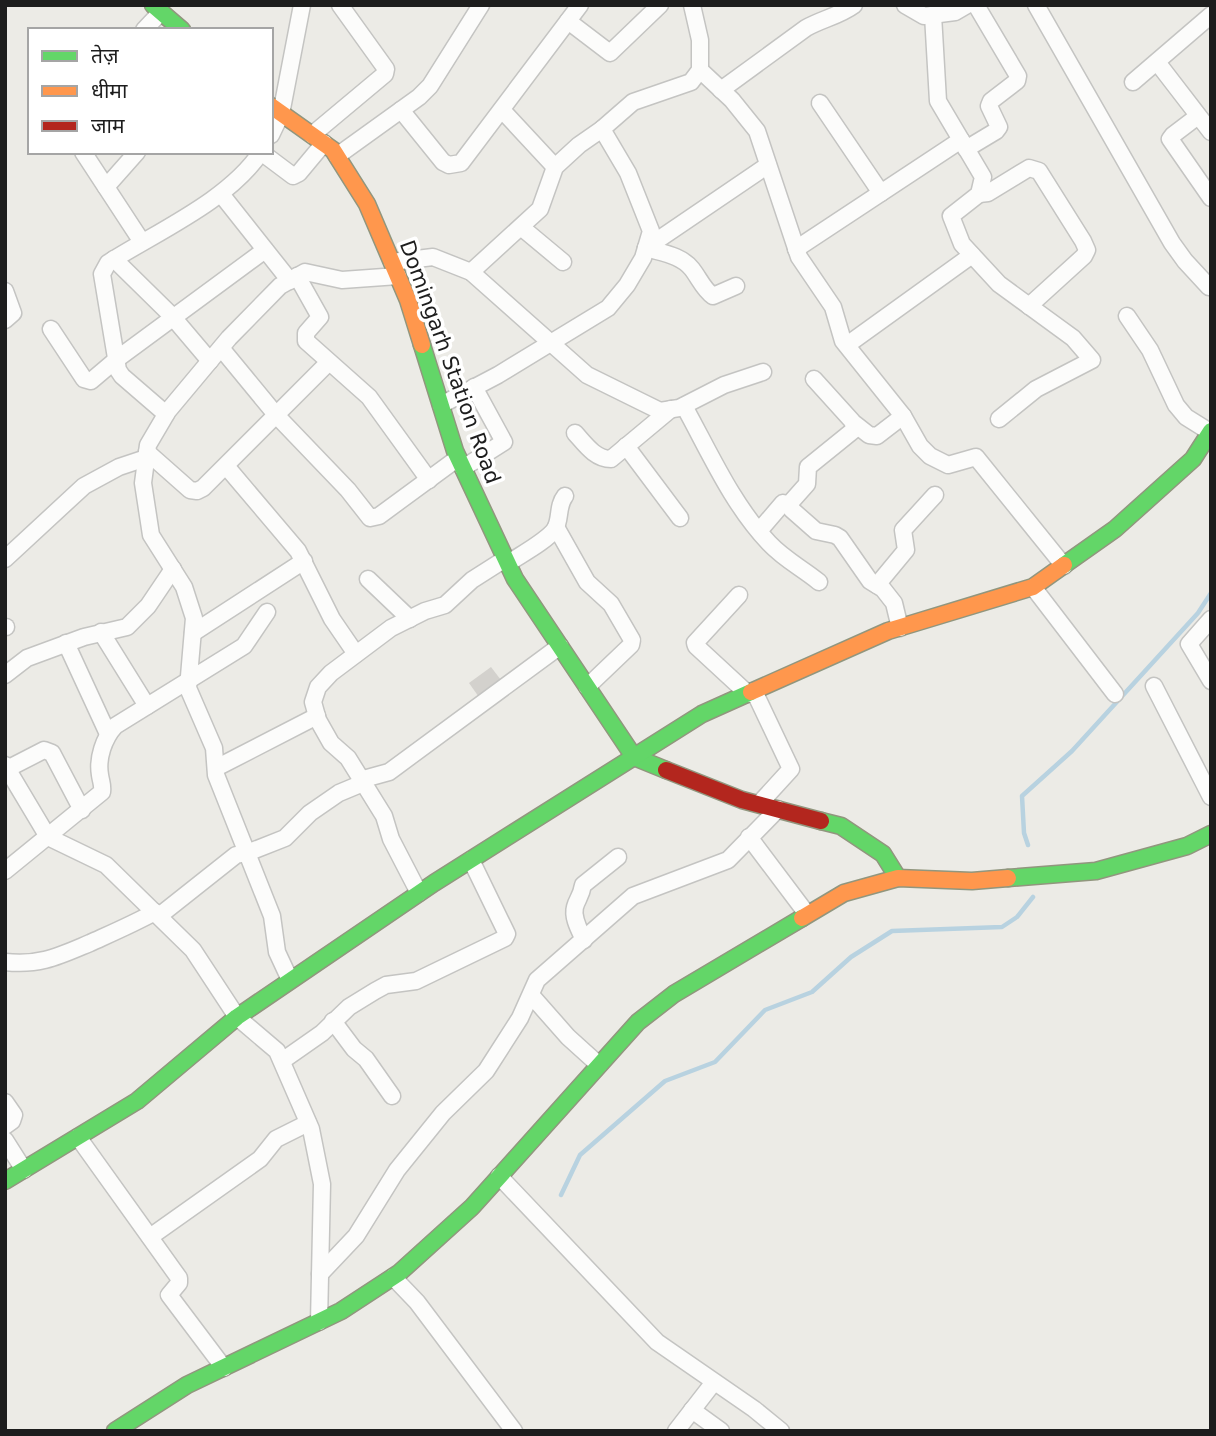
<svg xmlns="http://www.w3.org/2000/svg" width="1216" height="1436" font-family="'DejaVu Sans','Noto Sans Devanagari',sans-serif">
<style>
.lines{fill:none;stroke-linecap:round;stroke-linejoin:round}
.stream{stroke:#b8d2e0;stroke-width:4.5}
.building{fill:#d3d1cd}
.street-casing{stroke:#c4c4c2;stroke-width:19}
.fast-casing{stroke:#91967e;stroke-width:19}
.slow-casing{stroke:#91967e;stroke-width:19}
.jam-casing{stroke:#91967e;stroke-width:19}
.street{stroke:#fcfcfb;stroke-width:16}
.fast{stroke:#63d668;stroke-width:16}
.slow{stroke:#ff974d;stroke-width:16}
.jam{stroke:#b3261e;stroke-width:16}
.labels{text-anchor:middle;stroke-width:7;stroke-linejoin:round;paint-order:stroke}
.street-label{font-size:21px;fill:#1d1d1d;stroke:#fff}
</style>
<rect width="100%" height="100%" fill="#ecebe6"/>
<g class="lines">
<g class="stream">
<polyline points="1028,845 1024,833 1022,796 1072,751 1198,613 1211,593"/>
<polyline points="561,1195 580,1155 665,1081 715,1062 765,1010 812,992 851,957 892,931 1002,927 1017,917 1033,897"/>
</g>
</g>
<polygon class="building" points="491,667 504,684 481,700 469,683"/>
<g class="lines">
<defs>
<g id="street">
<polyline points="905,5 924,16 955,12 967,5"/>
<polyline points="1036,5 1172,243 1185,261 1209,287"/>
<polyline points="933,15 938,101 983,177 979,194 951,216 962,244 999,284 1073,338 1092,360 1036,389 999,419"/>
<polyline points="568,21 610,53 660,5"/>
<polyline points="144,30 161,12"/>
<polyline points="1157,62 1211,132"/>
<polyline points="700,70 732,100 757,131 799,257 833,307 843,341 903,416 920,446 930,456 948,465 976,457 1064,566"/>
<polyline points="1133,82 1211,15"/>
<path d="M721,90L806,28C822,19 839,16 854,5"/>
<polyline points="820,103 881,193"/>
<polyline points="401,110 443,162 449,165 461,163 580,5"/>
<polyline points="502,110 555,167"/>
<polyline points="1198,116 1173,135 1170,139 1211,198"/>
<polyline points="602,129 633,102 691,82 700,70 700,40 692,5"/>
<polyline points="271,135 281,114 302,5"/>
<polyline points="312,135 385,74 386,69 340,5"/>
<polyline points="966,149 996,131 999,127 989,106 991,101 1017,81 1018,76 976,5"/>
<polyline points="83,152 142,242"/>
<polyline points="261,152 293,176 299,173 324,143"/>
<polyline points="337,156 419,97 430,86 481,5"/>
<polyline points="106,187 137,152"/>
<polyline points="221,194 290,281"/>
<polyline points="979,194 988,193 1029,168 1039,171 1083,241 1087,250 1084,256 1029,306"/>
<polyline points="521,227 563,262"/>
<polyline points="646,248 768,165"/>
<path d="M646,248C662,253 681,255 692,269C699,278 704,290 713,296L736,286"/>
<polyline points="796,249 961,140"/>
<polyline points="114,259 171,315 210,361"/>
<polyline points="392,262 433,257 471,272 587,375 660,411 679,408 724,385 763,372"/>
<polyline points="297,276 320,317 306,333 306,341 369,397 429,480"/>
<polyline points="5,291 13,313 5,320"/>
<polyline points="1127,316 1150,350 1176,405 1186,417 1210,432"/>
<polyline points="51,329 84,379 91,381 117,359 265,250"/>
<polyline points="847,345 972,255"/>
<polyline points="221,348 277,416 348,490 370,518 379,516 458,458"/>
<polyline points="814,379 852,421 855,429 808,467 807,484 791,502 791,509 816,531 835,535 840,538 870,581 883,589 894,603 900,628"/>
<polyline points="441,405 498,375 608,308 627,285 643,258 651,231 628,173 602,129 579,145 555,167 540,209 471,272"/>
<path d="M684,406C710,453 732,504 769,543C785,560 802,568 819,582"/>
<path d="M166,414L122,376L118,370L102,274L108,263C158,231 228,201 261,152"/>
<polyline points="855,424 869,435 877,436 903,416"/>
<path d="M575,433C585,444 595,459 611,459L671,409"/>
<polyline points="626,446 680,518"/>
<polyline points="147,452 190,490 197,491 203,488 329,362"/>
<polyline points="226,466 298,551 332,619 356,654"/>
<polyline points="463,468 504,442 474,387"/>
<polyline points="556,527 587,582 611,604 632,640 631,645 587,687"/>
<polyline points="759,531 783,503"/>
<polyline points="5,559 84,486 119,467 146,458"/>
<path d="M507,564C520,555 547,541 555,529C561,519 557,506 565,496"/>
<polyline points="368,579 410,619"/>
<polyline points="877,585 906,550 903,530 935,495"/>
<polyline points="1033,587 1115,694"/>
<polyline points="739,595 695,643 696,646 748,694"/>
<polyline points="1211,619 1189,644 1211,681"/>
<polyline points="5,627 6,627"/>
<polyline points="101,632 147,706"/>
<polyline points="193,633 304,561"/>
<polyline points="66,643 108,734"/>
<polyline points="5,675 27,658 84,637 127,627 148,606 173,569"/>
<polyline points="1154,686 1211,797"/>
<polyline points="754,691 791,769 759,804"/>
<polyline points="5,765 48,837 106,865 193,950 237,1017 277,1051 311,1129 322,1184 319,1322"/>
<polyline points="216,768 317,716"/>
<polyline points="7,769 44,750 52,753 82,810"/>
<polyline points="360,780 389,772 560,646"/>
<polyline points="749,837 807,914"/>
<path d="M5,871L102,792C103,785 101,782 100,775C97,758 104,738 115,726L244,646L267,612"/>
<polyline points="419,893 391,839 384,816 348,758 331,743 318,720 313,702 318,687 331,673 391,628 425,611 445,605 472,580 505,559"/>
<polyline points="159,916 236,855 247,853 285,838 310,813 339,793 363,783"/>
<path d="M584,940C580,931 572,918 575,907C577,899 581,897 583,885L618,857"/>
<path d="M5,962C40,966 59,956 90,943C112,933 133,924 155,912"/>
<polyline points="290,980 277,952 272,916 216,775 214,748 188,688 194,618 184,587 151,535 143,483 148,445 168,411 229,338 280,286 305,272 342,280 398,276"/>
<polyline points="531,995 568,1037 599,1065"/>
<polyline points="333,1021 354,1049 366,1059 392,1096"/>
<polyline points="282,1061 322,1033 349,1007 375,991 386,985 416,981 505,938 507,934 471,860"/>
<polyline points="5,1102 14,1115 12,1121 5,1126"/>
<polyline points="78,1137 179,1278 179,1283 169,1295 224,1368"/>
<polyline points="5,1140 24,1170"/>
<polyline points="499,1176 657,1342 754,1409 781,1431"/>
<polyline points="150,1237 260,1159 276,1139 308,1123"/>
<polyline points="320,1274 356,1236 397,1170 443,1113 486,1071 520,1018 537,980 633,896 728,860 778,809"/>
<polyline points="393,1277 417,1302 514,1431"/>
<polyline points="692,1410 721,1431"/>
<polyline points="676,1431 714,1382"/>
</g>
<g id="fast">
<polyline points="153,5 182,30"/>
<polyline points="422,345 455,451 515,579 634,757 666,770"/>
<polyline points="1064,565 1115,529 1193,459 1211,431"/>
<polyline points="821,821 841,826 883,854 898,878"/>
<polyline points="1008,878 1096,871 1187,846 1211,834"/>
<polyline points="5,1181 137,1101 237,1017 434,883 702,714 751,692"/>
<polyline points="115,1431 187,1385 341,1311 399,1273 472,1207 638,1022 674,994 802,918"/>
</g>
<g id="slow">
<polyline points="271,106 333,150 367,204 408,300 422,345"/>
<polyline points="751,692 888,631 1033,587 1064,565"/>
<polyline points="802,918 844,893 898,878 972,881 1008,878"/>
</g>
<polyline id="jam" points="666,770 742,800 821,821"/>
</defs>
<use href="#street" class="street-casing"/>
<use href="#fast" class="fast-casing"/>
<use href="#slow" class="slow-casing"/>
<use href="#jam" class="jam-casing"/>
<use href="#street" class="street"/>
<use href="#fast" class="fast"/>
<use href="#slow" class="slow"/>
<use href="#jam" class="jam"/>
</g>
<g class="labels">
<g class="street-label">
<text transform="translate(450 362) rotate(70)" y="7">Domingarh Station Road</text>
</g>
</g>
<rect width="1216" height="1436" fill="none" stroke="#1d1d1d" stroke-width="14"/>
<rect x="28" y="28" width="245" height="126" fill="#ffffff" stroke="#a5a5a5" stroke-width="2"/>
<rect x="42" y="51" width="35" height="10" fill="#63d668" stroke="#a5a5a5" stroke-width="2"/>
<text x="91" y="63" font-size="21" fill="#1d1d1d">तेज़</text>
<rect x="42" y="86" width="35" height="10" fill="#ff974d" stroke="#a5a5a5" stroke-width="2"/>
<text x="91" y="98" font-size="21" fill="#1d1d1d">धीमा</text>
<rect x="42" y="121" width="35" height="10" fill="#b3261e" stroke="#a5a5a5" stroke-width="2"/>
<text x="91" y="133" font-size="21" fill="#1d1d1d">जाम</text>
</svg>
